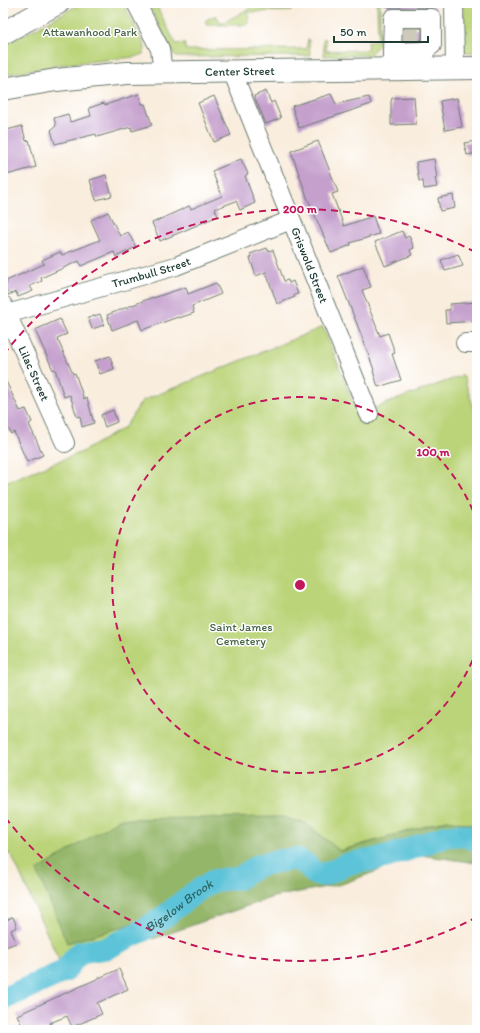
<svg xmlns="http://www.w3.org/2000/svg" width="480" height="1033" font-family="Itim,sans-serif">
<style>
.green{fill:#bbd479;stroke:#6d8856}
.forest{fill:#94b669;stroke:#5a7a4e}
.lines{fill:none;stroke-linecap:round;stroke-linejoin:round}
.river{stroke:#5bc3d8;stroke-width:23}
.building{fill:#c5a0cd}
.minor-tunnel{stroke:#cdcabb;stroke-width:18;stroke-dasharray:18 9;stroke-linecap:butt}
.minor-casing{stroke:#6b7b6f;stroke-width:20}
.major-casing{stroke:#6b7b6f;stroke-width:24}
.minor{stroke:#fff;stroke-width:18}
.major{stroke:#fff;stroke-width:22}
.ring{fill:none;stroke:#c2185b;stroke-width:2;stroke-dasharray:7 5}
.labels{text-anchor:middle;stroke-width:3;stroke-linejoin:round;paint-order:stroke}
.park-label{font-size:12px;fill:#466345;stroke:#fff}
.street-label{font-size:12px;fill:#1f3d34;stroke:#fff}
.water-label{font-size:13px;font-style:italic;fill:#316565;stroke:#fff}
.centre{fill:#c2185b;stroke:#fff;stroke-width:2}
.ring-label{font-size:12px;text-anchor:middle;font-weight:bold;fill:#c2185b;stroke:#fff;stroke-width:3;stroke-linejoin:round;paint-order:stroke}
</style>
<rect width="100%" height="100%" fill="#fff"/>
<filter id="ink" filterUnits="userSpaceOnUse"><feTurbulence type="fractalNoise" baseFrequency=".025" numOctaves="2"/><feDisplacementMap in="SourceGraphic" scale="8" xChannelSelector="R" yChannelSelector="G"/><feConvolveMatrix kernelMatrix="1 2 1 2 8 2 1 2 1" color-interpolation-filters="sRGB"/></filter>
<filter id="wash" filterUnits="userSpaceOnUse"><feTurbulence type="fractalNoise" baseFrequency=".012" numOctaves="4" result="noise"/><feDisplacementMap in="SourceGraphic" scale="16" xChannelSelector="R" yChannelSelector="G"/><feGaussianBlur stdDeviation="0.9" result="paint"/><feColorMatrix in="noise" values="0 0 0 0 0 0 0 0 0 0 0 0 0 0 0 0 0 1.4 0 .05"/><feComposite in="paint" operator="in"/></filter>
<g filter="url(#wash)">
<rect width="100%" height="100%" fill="#f9eddd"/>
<g class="green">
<polygon points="82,3 123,3 144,44 145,49 143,54 135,57 67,64 3,75 3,46"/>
<polygon points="148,3 155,3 176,44 184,43 186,50 306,49 308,39 309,41 310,56 176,57 173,53"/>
<path d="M259,3C269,3 287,0 292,11L248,12L249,23L246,25H207L205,23L206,20L216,15L221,24Z"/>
<polygon points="377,3 380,3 380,44 369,55 324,56 323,41 324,38 326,39 326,51 367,50 368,41 378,40"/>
<polygon points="463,3 477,3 477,53 464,52"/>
<polygon points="323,327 358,414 463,375 477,418 477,826 447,820 315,858 133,935 62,967 11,854 3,855 3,483 82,452 125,427 142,401"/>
</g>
<polygon class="forest" points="283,817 307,824 340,851 448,820 477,826 477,863 420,855 342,884 273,897 153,939 139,922 67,943 37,871 119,819"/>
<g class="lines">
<path class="river" id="s1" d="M3,999L65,971L74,959L81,952L107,948L142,931L165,916L194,893L213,881L227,879H238L257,866L278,861L297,859L307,865L315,874L323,875L347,864L387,857L446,836L462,835L477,840"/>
</g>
<g id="blocks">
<g class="building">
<polygon points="382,3 439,3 432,8 391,8"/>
<polygon points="403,28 422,28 422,40 403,41"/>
<polygon points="266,91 271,103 274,101 281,118 266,124 254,96"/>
<polygon points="139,94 142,104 145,104 152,125 132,131 131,127 97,137 96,134 55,144 51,130 56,126 54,118 68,114 70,122 91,116 89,108 104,103 105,105"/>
<polygon points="331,94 336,104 369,97 371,104 299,128 292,106"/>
<polygon points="214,96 231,135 214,142 198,103"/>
<polygon points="414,97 416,124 391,125 391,102 392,98"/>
<polygon points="457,98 462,127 445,130 440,101"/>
<polygon points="22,126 26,141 29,140 36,167 3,176 3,131"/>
<polygon points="318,141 338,192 332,194 344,226 373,216 379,234 350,243 351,245 331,253 307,197 291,151"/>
<polygon points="477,141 477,153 467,155 464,143"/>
<polygon points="241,159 248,174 245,176 255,203 240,210 236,201 215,209 218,216 160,241 152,223 189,206 191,209 222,196 212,171"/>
<polygon points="434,159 437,178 435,178 437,187 424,189 423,181 419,181 416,162"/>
<polygon points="106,175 112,196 96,200 90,180"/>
<polygon points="453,195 455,208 440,211 438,198"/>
<polygon points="108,212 120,236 128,232 136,247 116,257 114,252 81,266 79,261 41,278 42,281 30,286 33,291 18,297 16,292 8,295 4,286 7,284 6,281 44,264 42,260 60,252 62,255 100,240 91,220"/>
<polygon points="402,231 405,238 409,236 414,248 410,250 412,255 385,266 375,242"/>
<polygon points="267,248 268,251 273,250 284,281 288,280 289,283 293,281 298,294 294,295 295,297 277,304 266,272 256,276 250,258 252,257 250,254"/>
<polygon points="458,254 463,266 445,271 441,260"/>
<polygon points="363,266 371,287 362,290 380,336 388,333 395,353 392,354 401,380 378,387 373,371 374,370 364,342 338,276"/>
<polygon points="216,283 221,294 192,306 194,313 179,318 178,317 142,330 138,320 112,330 107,315 153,297 153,298 186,287 188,294"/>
<polygon points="477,302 477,321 446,323 445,310 450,310 450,304"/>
<polygon points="100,314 104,325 92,329 88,318"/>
<polygon points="60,319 67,334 57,338 73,374 75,373 84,399 87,398 94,423 82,427 80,416 77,417 70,395 64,397 55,369 53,370 35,330"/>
<polygon points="110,356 114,369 100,374 95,361"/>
<polygon points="3,375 20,411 26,409 32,422 29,424 43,455 27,462 14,432 11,434 3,417"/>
<polygon points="113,410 117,422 105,427 101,415"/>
<polygon points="3,911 7,920 13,917 17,927 11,930 16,943 3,948"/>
<polygon points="119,969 128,989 97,1003 102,1014 72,1027 67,1016 50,1023 53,1030 24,1030 17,1015"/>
</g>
</g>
</g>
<g filter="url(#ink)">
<use href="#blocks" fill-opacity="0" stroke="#6b7b6f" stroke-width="1"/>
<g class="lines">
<polyline class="minor-tunnel" points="401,38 423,37"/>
<defs>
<g id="minor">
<polyline points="136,3 160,49 163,72"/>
<polyline points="454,3 455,68"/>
<polyline points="392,52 393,18 432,18 432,45 424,51"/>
<polyline points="392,64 392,52 424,51 425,62"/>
<path id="s2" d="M232,71L369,414"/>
<path id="s3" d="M3,305L65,443"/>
<path id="s4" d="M7,314L176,266L291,220"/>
<polyline points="465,343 477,343"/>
</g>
<g id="major">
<polyline points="3,33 58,3"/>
<path id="s5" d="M3,89L56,80L127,73L477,68"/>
</g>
</defs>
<use href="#minor" class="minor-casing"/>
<use href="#major" class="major-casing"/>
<use href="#minor" class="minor"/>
<use href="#major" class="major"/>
</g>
</g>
<g class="ring">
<path d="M477 649A188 188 0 1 1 477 521"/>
<path d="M477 917A376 376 0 0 1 4 816M4 354A376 376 0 0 1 477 253"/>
</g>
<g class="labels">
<g class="park-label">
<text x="90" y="36">Attawanhood Park</text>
<text x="241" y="631">Saint James<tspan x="241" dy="14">Cemetery</tspan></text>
</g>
<g class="street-label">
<text dy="4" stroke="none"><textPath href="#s5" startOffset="238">Center Street</textPath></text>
<text dy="4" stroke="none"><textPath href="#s2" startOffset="209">Griswold Street</textPath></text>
<text dy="4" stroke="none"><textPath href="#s4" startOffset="150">Trumbull Street</textPath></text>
<text dy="4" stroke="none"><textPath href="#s3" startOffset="75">Lilac Street</textPath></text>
</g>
<g class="water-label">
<text dy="5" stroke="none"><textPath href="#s1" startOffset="203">Bigelow Brook</textPath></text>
</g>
</g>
<circle cx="300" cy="585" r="6" class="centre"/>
<g class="ring-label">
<text x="300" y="213">200 m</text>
<text x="433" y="456">100 m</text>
</g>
<rect width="480" height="1033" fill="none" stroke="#fff" stroke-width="16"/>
<path d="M334 36v6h94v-6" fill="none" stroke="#1f3d34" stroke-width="2"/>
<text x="340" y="36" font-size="12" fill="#1f3d34" stroke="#ffffff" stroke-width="3" paint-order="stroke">50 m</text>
</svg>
